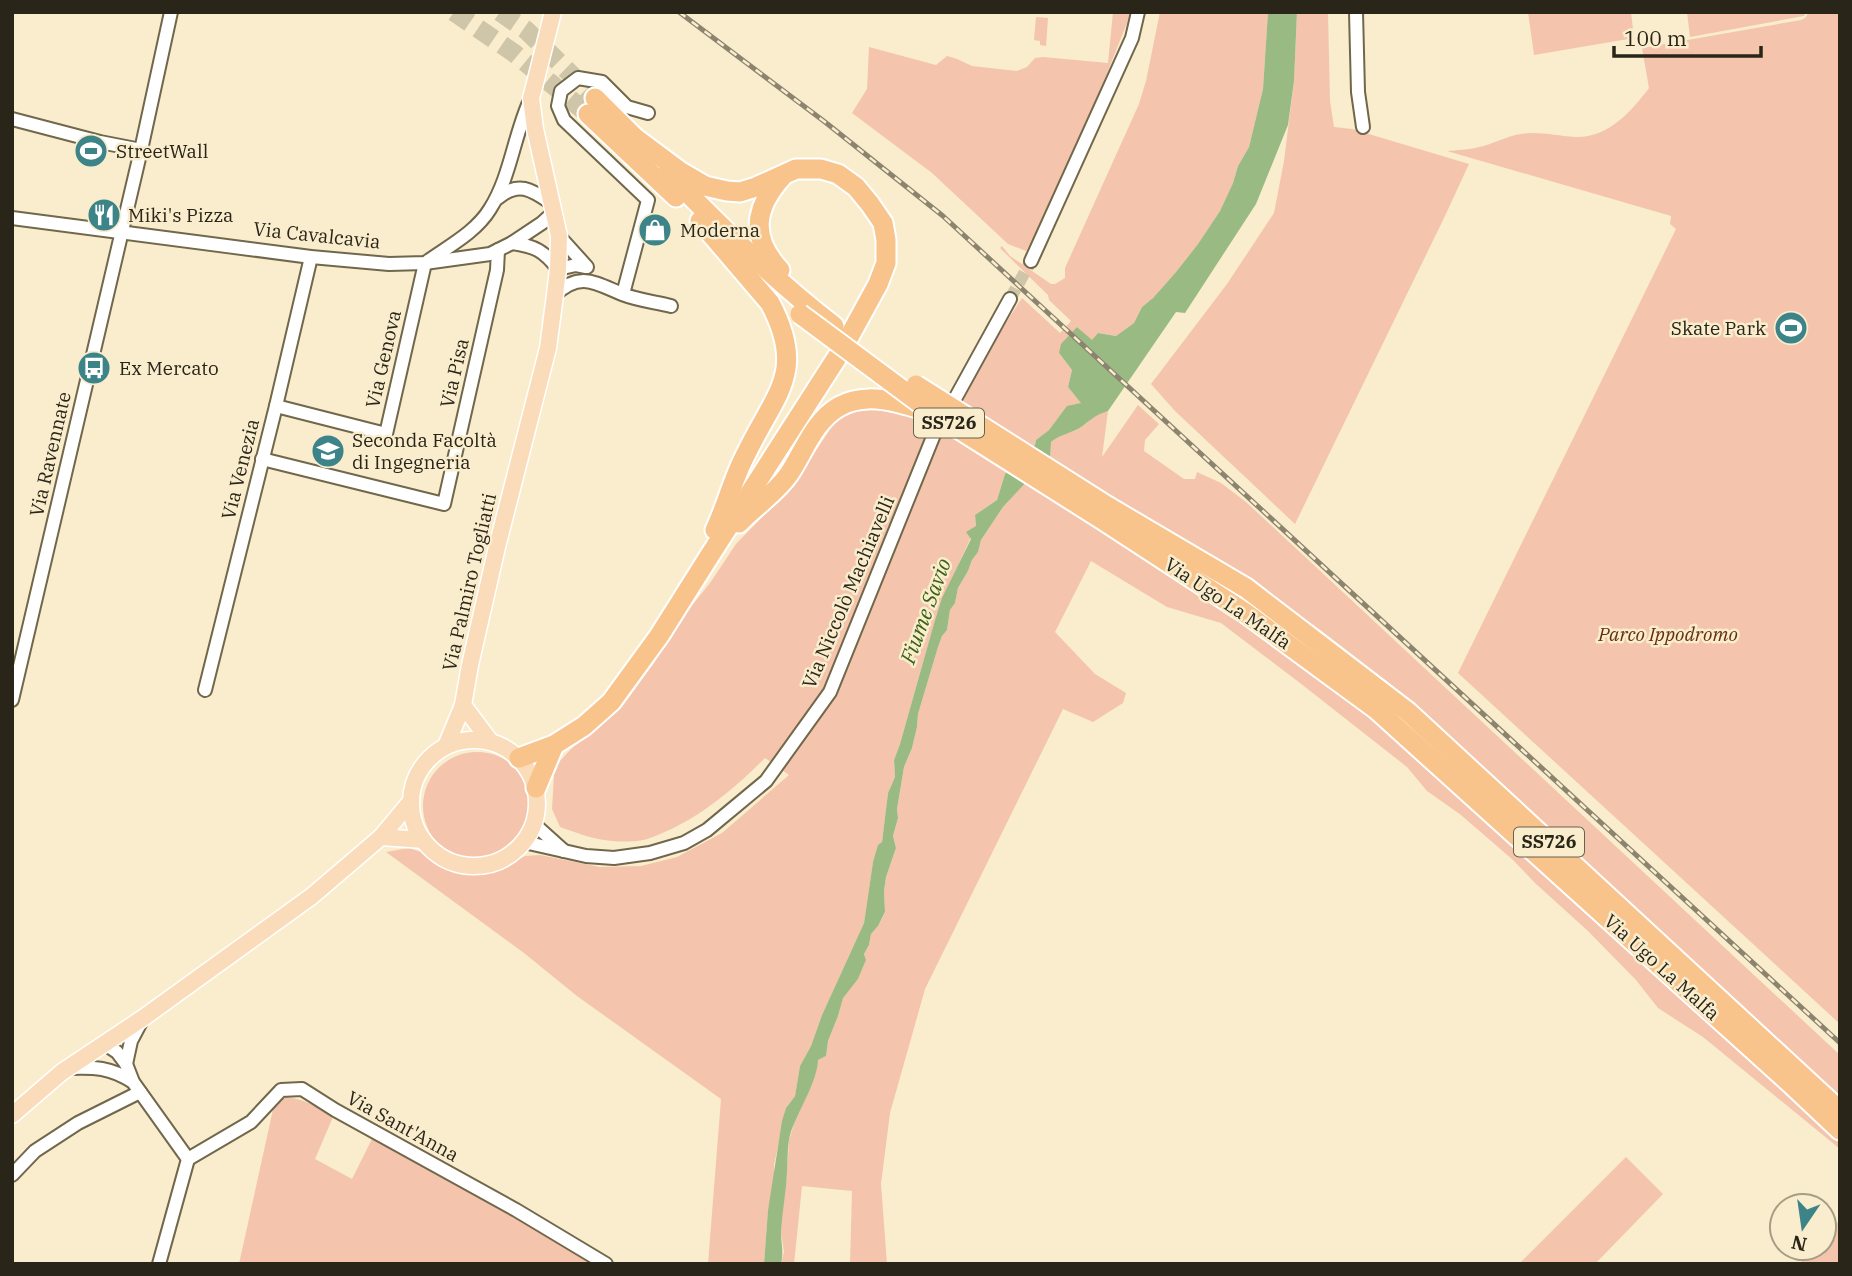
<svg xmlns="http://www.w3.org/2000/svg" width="1852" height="1276" font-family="'IBM Plex Serif',serif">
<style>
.green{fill:#f4c4ac}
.water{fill:#99bb83}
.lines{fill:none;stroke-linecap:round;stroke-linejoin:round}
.minor-tunnel{stroke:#cfc5a9;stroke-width:12;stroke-dasharray:12 6;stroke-linecap:butt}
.highway-tunnel{stroke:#cfc5a9;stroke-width:19;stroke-dasharray:19 10;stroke-linecap:butt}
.minor-casing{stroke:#71674b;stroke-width:16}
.major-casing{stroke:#fff;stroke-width:19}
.highway-casing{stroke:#fff;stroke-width:23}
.minor{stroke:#fff;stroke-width:12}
.major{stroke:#fbdcba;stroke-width:16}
.highway{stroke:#f8c48c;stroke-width:19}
.rail-casing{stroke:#8c846f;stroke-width:5}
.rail{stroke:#f9edcd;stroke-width:2.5;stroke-dasharray:8;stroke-linecap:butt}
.major-bridge-casing{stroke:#fff;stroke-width:19;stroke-linecap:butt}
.highway-bridge-casing{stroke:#fff;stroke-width:23;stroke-linecap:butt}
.major-bridge{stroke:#fbdcba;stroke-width:16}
.highway-bridge{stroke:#f8c48c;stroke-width:19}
.labels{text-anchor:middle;stroke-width:5;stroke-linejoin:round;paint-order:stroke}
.shield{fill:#f9edcd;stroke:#67614f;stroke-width:2}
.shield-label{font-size:18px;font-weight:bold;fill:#292519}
.poi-label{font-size:19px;fill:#292519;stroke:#f9edcd;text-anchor:start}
.street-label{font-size:19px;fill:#292519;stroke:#f9edcd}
.park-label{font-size:19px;font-style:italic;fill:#672e0c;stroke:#f9edcd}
.water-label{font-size:21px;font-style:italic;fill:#386213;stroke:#f9edcd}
</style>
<rect width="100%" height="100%" fill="#f9edcd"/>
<g class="green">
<path d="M1113,12H1130L1127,23C1096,100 1068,178 1026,251L1008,244L932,173L852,113L867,89L869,47L936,65L947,56L957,59L972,66L1017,71L1027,67L1035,58L1043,57L1108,63Z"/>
<path d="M1160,12H1268L1263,89L1249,147L1238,166L1233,183L1220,211L1198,244L1176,272L1153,298L1142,307L1134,323L1116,336L1098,333L1092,341L1077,327L1059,353L1072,370L1068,387L1082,403L1067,407L1049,430L1036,440L1035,445L1005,474L997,500L975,515L976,526L952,579L933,627L900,744L894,760L895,777L888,793L882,842L873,862L864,923L822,1015L811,1046L800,1066L795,1096L786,1108L774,1165V1178L768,1210L764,1264H708L721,1099L577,996L524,953L386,852L409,848L427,854L447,867L473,874L499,870L525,856L540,855L600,867L641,866L677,857L722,833L789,775L765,758C732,791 695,822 650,838C640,842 624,842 613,841C595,840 577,833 560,827L552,809L554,775L560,761L571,749L622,707L654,663L681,619L710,583L736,544L777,502L799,476L835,422L863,406L907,413L945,436C969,389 992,342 1022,298L1060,333L1071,321L1049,300L1048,295L1000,248L1002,246L1010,256L1051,284H1055L1065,278V268L1139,104L1146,81Z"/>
<polygon points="1297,12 1328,12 1330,101 1334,127 1352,129 1469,164 1444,218 1295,524 1175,411 1151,384 1227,284 1274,213 1284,161 1294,81"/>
<polygon points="1528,12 1631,12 1634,38 1534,55"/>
<polygon points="1687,12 1806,12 1804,16 1690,37"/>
<path d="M1809,12H1840V1024L1458,673L1676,229L1670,224L1671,216L1447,151C1457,150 1469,150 1479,147C1494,144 1506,136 1521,134C1540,131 1556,136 1575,137C1608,138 1631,112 1649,88L1642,48L1801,20L1805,18Z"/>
<polygon points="1036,17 1048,18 1046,46 1040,45 1040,41 1034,40"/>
<polygon points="1138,405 1159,424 1145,440 1144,451 1184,479 1195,479 1197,472 1221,483 1246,502 1840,1055 1840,1100 1389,683 1319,629 1222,563 1127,506 1106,534 1231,611 1370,710 1840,1141 1840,1149 1703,1037 1658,1008 1636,980 1588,931 1535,883 1513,860 1461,815 1427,791 1407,767 1300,683 1221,623 1167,607 1091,561 1055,632 1095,674 1126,693 1123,703 1093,722 1063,709 925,989 890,1113 881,1184 887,1264 850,1264 852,1191 802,1186 794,1264 781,1264 784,1252 781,1233 782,1212 787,1174 789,1140 797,1114 811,1084 818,1060 826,1056 828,1041 838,1016 843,997 858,979 866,960 864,954 869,945 871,934 878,926 885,913 884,891 886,877 896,848 893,836 898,818 897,809 904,767 912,748 917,727 918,714 938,647 942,636 947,630 950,610 955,603 958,588 968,571 972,560 978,552 981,540 1003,507 1021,487 1051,442 1059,435 1075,431 1087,423 1094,415 1108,411 1102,457"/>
<circle cx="477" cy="806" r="54"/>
<path d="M284,1097C304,1098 317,1107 333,1117L315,1159L352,1179L373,1137L597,1264H239L274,1105Z"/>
<polygon points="1626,1157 1663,1194 1595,1264 1519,1264"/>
<polygon points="1840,1220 1840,1264 1799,1264 1814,1248 1824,1248 1824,1237"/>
</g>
<path class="water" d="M1268,12H1297L1294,81L1288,125L1256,204L1185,313L1176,312L1108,411C1092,416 1091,421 1078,429C1068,434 1061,434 1051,442L1050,456L1003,507L981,540L978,552L972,560L968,571L958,588L955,603L950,610L947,630L942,636L938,647L918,714L917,727L912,748L904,767L897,809L898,818L893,836L896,848L886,877L884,891L885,912L878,926L871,934L869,945L864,954L866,960L858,979L843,998L838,1016L828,1041L826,1056L818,1060C817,1083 797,1112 790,1135C787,1147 788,1161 787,1173C786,1193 782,1212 781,1232C781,1244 784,1251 781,1264H764L768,1210L782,1121L786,1108L795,1096L800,1066L811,1046L822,1015L864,923L873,862L878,845L882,842L888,793L895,777L894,760L900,744L933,627L942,598L971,539L966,532L976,526L975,515L997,500L1005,474L1035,445L1036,440L1049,430L1067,406L1081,403L1068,387L1072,370L1059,353L1061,344L1077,327L1092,340L1098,333L1116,336L1134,323L1142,307L1153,298L1176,272L1198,244L1220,211L1233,183L1238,166L1249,147L1263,89Z"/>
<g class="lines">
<polyline class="minor-tunnel" points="1010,299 1031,261"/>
<g class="highway-tunnel">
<polyline points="454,12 514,53 588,114"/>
<polyline points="500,12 526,30 595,98"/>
</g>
<defs>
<g id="minor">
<polyline points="1356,12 1358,92 1363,127"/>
<polyline points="12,119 100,142 141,150"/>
<path d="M498,198C518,181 531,189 551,203"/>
<polyline points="12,218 311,257 389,264 425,263 490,254 512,243 542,223 554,212"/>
<polyline points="559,236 587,267"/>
<path d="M512,243C535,246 544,251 558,269L576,265L586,267"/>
<path d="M428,261C449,246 476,232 490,209C511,176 514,134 531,98"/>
<polyline points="1031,261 1132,38 1138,12"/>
<polyline points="623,294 648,200 564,120 558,106 561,91 578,78 602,82 627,107 648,113"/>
<path d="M555,295C580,271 595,283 622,294C637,300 655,302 671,306"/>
<polyline points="956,397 1010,299"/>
<polyline points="276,406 386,434 425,263"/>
<polyline points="262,459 444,504 497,270 498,250"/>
<polyline points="205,690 276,406 311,257"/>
<polyline points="12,700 141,150 171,12"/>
<polyline points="534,824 564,851"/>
<polyline points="524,842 586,856 614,858 650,853 684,843 707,830 766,781 830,692 935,432"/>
<polyline points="105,1044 117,1052 126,1064 133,1082 188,1159 159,1264"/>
<polyline points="126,1064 131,1041 141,1022"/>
<path d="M68,1068C95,1067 110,1067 133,1082"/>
<polyline points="188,1159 251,1122 281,1090 302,1089 335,1110 516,1210 606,1264"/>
<polyline points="12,1175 35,1151 78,1123 140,1092"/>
</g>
<g id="major">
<polyline points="463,705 490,741"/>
<circle cx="474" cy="803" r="63"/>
<polyline points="446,746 463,705 470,665 497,547 548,348 555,295 558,269 559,236 535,129 531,98 534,87"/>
<polyline points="381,837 423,840"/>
<polyline points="12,1115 62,1072 143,1018 312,896 381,837 411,801"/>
</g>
<g id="highway">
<polyline points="595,98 638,141"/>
<polyline points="588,114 676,197"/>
<path d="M668,173C721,227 774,280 834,326"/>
<path d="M700,221L770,303C807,373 775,393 746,454C733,478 727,505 715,530"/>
<path d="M780,270C750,238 754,208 782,177"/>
<polyline points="1107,506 1246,588 1408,712 1840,1111"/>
<polyline points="1106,522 1244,612 1376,709 1791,1084 1840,1130"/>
<path d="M739,523C755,506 776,493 789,474C799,459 806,442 817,427C847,385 889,399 930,412"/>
<polyline points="519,758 554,745 584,726 611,702 659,636 710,555 843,348 878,284 886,263 886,240 883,223 870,204 856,187 838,174 821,169 796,169 756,187 740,192 727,191 705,186 681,172 630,134"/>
<polyline points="536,788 554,745"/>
</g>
</defs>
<use href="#minor" class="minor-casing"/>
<use href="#major" class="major-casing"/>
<use href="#highway" class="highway-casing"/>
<use href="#minor" class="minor"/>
<use href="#major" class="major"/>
<use href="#highway" class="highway"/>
<defs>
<polyline id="rail" points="679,12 825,122 943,216 1840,1043"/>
</defs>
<use href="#rail" class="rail-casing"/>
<use href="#rail" class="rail"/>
<defs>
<polyline id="major-bridge" points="534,87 553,12"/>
<g id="highway-bridge">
<polyline points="800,314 932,412 1106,522"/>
<polyline points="916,385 1107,506"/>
</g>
</defs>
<use href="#major-bridge" class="major-bridge-casing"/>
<use href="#highway-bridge" class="highway-bridge-casing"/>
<use href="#major-bridge" class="major-bridge"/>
<use href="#highway-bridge" class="highway-bridge"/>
</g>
<defs>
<symbol id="stadium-disc" viewBox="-11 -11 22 22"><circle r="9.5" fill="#3c8487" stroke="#f9edcd"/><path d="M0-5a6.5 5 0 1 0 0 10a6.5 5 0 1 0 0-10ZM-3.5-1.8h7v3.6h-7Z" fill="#fff"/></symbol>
<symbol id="restaurant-disc" viewBox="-11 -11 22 22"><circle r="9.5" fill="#3c8487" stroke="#f9edcd"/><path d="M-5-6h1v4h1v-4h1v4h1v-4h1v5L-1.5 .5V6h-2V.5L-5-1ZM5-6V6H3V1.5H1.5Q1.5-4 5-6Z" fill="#fff"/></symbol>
<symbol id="shop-disc" viewBox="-11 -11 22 22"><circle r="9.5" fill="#3c8487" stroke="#f9edcd"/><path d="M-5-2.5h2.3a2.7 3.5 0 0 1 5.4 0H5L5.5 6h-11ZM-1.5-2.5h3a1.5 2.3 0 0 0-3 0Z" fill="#fff"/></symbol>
<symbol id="bus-disc" viewBox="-11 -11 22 22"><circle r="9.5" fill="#3c8487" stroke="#f9edcd"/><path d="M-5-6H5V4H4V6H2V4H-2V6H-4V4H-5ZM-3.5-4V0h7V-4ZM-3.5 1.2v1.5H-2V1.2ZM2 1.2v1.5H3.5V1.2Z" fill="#fff"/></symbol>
<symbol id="university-disc" viewBox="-11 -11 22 22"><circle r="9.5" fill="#3c8487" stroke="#f9edcd"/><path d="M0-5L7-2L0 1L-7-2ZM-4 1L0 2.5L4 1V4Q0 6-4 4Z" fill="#fff"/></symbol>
</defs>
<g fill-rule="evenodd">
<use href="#stadium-disc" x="72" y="132" width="38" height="38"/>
<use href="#restaurant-disc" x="85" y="196" width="38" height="38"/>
<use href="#shop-disc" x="636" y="211" width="38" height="38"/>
<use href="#stadium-disc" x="1772" y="309" width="38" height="38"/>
<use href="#bus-disc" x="75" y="349" width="38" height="38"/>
<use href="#university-disc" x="309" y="432" width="38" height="38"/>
</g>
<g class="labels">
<g class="shield">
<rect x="914" y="408.5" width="70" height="29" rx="5"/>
<rect x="1514" y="827.5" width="70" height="29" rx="5"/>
</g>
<g class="shield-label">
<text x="949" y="429">SS726</text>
<text x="1549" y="848">SS726</text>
</g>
<g class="poi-label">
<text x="116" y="158">StreetWall</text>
<text x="128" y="222">Miki's Pizza</text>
<text x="680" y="237">Moderna</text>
<text x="1766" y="335" text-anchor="end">Skate Park</text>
<text x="119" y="375">Ex Mercato</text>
<text x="352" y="447">Seconda Facoltà<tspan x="352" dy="22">di Ingegneria</tspan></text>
</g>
<g class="street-label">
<text transform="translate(317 235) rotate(6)" y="7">Via Cavalcavia</text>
<text transform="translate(383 359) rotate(-77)" y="7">Via Genova</text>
<text transform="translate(454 373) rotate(-77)" y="7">Via Pisa</text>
<text transform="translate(50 454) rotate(-77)" y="7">Via Ravennate</text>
<text transform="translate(240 469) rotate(-76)" y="7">Via Venezia</text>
<text transform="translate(469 582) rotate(-77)" y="7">Via Palmiro Togliatti</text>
<text transform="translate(848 592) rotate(-67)" y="7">Via Niccolò Machiavelli</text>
<text transform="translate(1228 603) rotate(34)" y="7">Via Ugo La Malfa</text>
<text transform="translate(1662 967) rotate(42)" y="7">Via Ugo La Malfa</text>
<text transform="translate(403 1126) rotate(29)" y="7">Via Sant'Anna</text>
</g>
<g class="park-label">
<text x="1668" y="641">Parco Ippodromo</text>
</g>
<g class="water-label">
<text transform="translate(926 611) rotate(-70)" y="7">Fiume Savio</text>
</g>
</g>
<rect width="1852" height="1276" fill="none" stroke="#292519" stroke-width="28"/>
<g transform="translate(1803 1227) rotate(193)"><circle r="33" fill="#f9edcd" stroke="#a69d85" stroke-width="2"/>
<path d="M0-5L12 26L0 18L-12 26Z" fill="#3c8487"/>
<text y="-10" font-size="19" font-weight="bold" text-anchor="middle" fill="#292519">N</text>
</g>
<path d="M1614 46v10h147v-10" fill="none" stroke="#292519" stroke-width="3.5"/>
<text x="1624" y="46" font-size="21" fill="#292519" stroke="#f9edcd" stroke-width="5" paint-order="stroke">100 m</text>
</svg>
